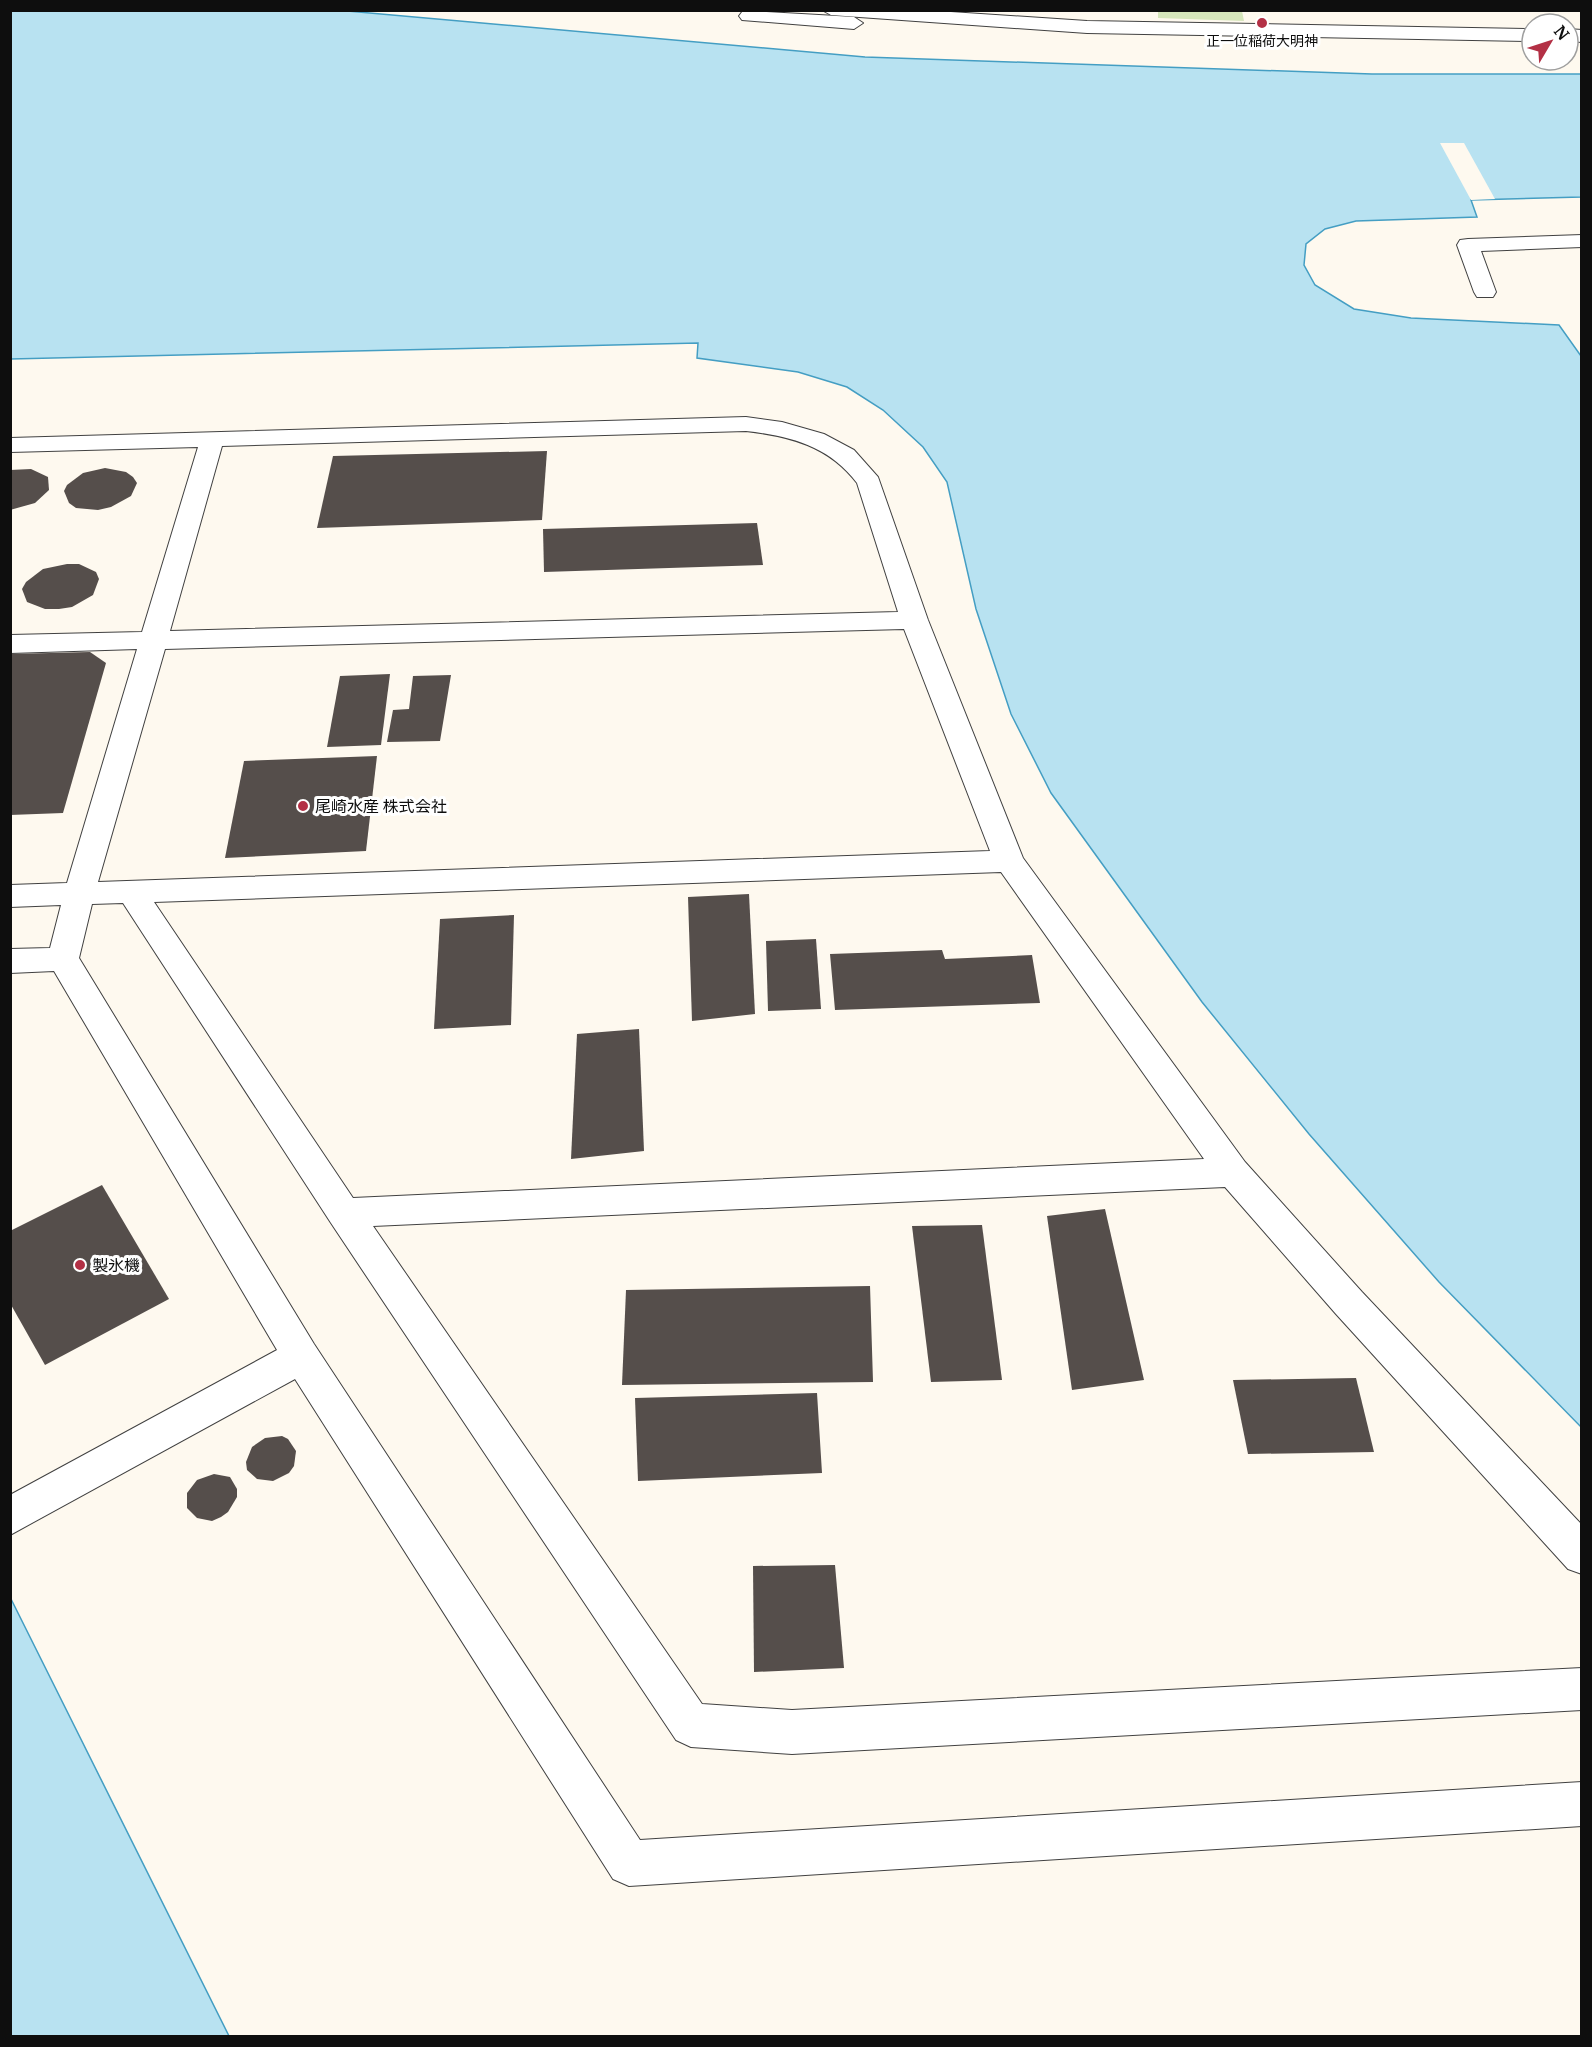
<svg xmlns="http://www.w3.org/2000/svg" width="1592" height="2047" font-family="Merriweather,'Noto Sans JP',serif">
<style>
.green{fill:#d6e6bb}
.water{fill:#b8e2f1;stroke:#449ec3;stroke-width:1.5}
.pier{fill:#fef9ef}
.building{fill:#554e4b}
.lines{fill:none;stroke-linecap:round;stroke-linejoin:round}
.minor-casing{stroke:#414141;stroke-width:2}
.minor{fill:#fff;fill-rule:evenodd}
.poi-dot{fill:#b33045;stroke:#fff;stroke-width:2}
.labels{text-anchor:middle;stroke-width:6;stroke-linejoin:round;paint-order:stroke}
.far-poi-label{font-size:14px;fill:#0e0e0e;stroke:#fff}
.poi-label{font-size:16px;fill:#0e0e0e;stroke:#fff;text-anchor:start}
</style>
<rect width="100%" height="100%" fill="#fef9ef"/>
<polygon class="green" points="1158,11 1242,11 1244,21 1158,18"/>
<g class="water">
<polygon points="336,10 865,57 1372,74 1581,74 1581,197 1471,200 1477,217 1356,221 1325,229 1306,244 1304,265 1315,285 1354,309 1411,318 1559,325 1581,356 1581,1427 1439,1282 1309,1134 1202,1002 1051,793 1011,714 976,609 947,482 923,447 883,410 847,387 798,372 697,358 698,343 11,359 10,11"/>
<polygon points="10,1599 11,1599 229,2036 11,2036"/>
</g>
<polygon class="pier" points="1440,143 1464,143 1495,199 1471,200"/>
<g class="building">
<polygon points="547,451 542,520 317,528 333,456"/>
<polygon points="105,468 126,472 133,477 137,483 131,496 111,507 98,510 76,508 69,503 64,491 67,485 83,473"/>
<polygon points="31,469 48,477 49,490 35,503 10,510 10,470"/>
<polygon points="757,523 763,565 544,572 543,529"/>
<polygon points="67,564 79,564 96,572 99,579 93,595 72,607 59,609 45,609 27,602 22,589 26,582 43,569"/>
<polygon points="90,652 106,663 63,813 10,815 10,654"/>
<polygon points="390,674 381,745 327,747 340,676"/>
<polygon points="451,675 440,741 387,742 393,710 409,709 413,676"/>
<polygon points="377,756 366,851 225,858 244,761"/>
<polygon points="749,894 755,1014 692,1021 688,897"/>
<polygon points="514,915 511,1025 434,1029 440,919"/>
<polygon points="816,939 821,1009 768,1011 766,941"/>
<polygon points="942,950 945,959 1032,955 1040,1003 835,1010 830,954"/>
<polygon points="639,1029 644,1151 571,1159 577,1034"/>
<polygon points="102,1185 169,1299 45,1365 10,1303 10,1231"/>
<polygon points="1105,1209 1144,1380 1072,1390 1047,1216"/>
<polygon points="982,1225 1002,1380 931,1382 912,1226"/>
<polygon points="870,1286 873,1382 622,1385 626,1290"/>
<polygon points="1356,1378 1374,1452 1248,1454 1233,1380"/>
<polygon points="817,1393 822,1473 638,1481 635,1398"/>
<polygon points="282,1436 288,1439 296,1451 294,1466 289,1473 273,1481 257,1479 247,1470 246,1462 252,1447 265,1438"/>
<polygon points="214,1474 230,1477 237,1489 237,1497 228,1512 221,1517 212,1521 197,1518 187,1508 187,1493 197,1480"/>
<polygon points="835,1565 844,1668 754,1672 753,1566"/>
</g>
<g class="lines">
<defs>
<g id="minor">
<polygon points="822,10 921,10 1087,21 1532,29 1532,41 1087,33 831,15"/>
<polygon points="748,11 854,17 863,23 854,29 742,20 739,16 742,12"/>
<polygon points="1568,29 1582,30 1582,42 1568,41"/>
<polygon points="1582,235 1582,247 1481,251 1496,292 1493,297 1477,297 1474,292 1457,245 1460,240 1468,239"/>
<path d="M746,417L782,422L824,434L854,450L878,477L928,620L1023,858L1245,1162L1362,1292L1582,1525V1574L1568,1569L1336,1314L1225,1187L373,1226L702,1704L792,1710L1582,1668V1710L792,1754L691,1747L676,1740L331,1223L123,903L92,904L79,958L314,1344L640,1840L1582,1782V1826L629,1886L613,1879L295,1379L10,1535V1495L277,1350L54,971L10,973V949L50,948L61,905L10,907V885L67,883L137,649L10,653V635L142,632L198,447L10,452V438ZM746,431C790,436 829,446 857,483L898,612L170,631L222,446ZM904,629L990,851L98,882L165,649ZM1001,872L1204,1159L353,1198L154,902Z"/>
</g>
</defs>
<use href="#minor" class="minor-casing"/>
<use href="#minor" class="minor"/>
</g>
<g class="poi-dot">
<circle cx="1262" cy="23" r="6"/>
<circle cx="303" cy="806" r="6"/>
<circle cx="80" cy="1265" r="6"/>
</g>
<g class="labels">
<g class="far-poi-label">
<text x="1262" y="46">正一位稲荷大明神</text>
</g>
<g class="poi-label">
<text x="315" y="812">尾崎水産 株式会社</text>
<text x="92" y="1271">製氷機</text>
</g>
</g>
<rect width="1592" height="2047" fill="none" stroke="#0e0e0e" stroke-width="24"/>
<g transform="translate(1550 42) rotate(51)"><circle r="28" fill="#ffffff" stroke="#9f9f9f" stroke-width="1.5"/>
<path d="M0-4.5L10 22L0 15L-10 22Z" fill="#b33045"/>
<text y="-9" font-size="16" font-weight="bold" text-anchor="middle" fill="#0e0e0e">N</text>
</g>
</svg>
